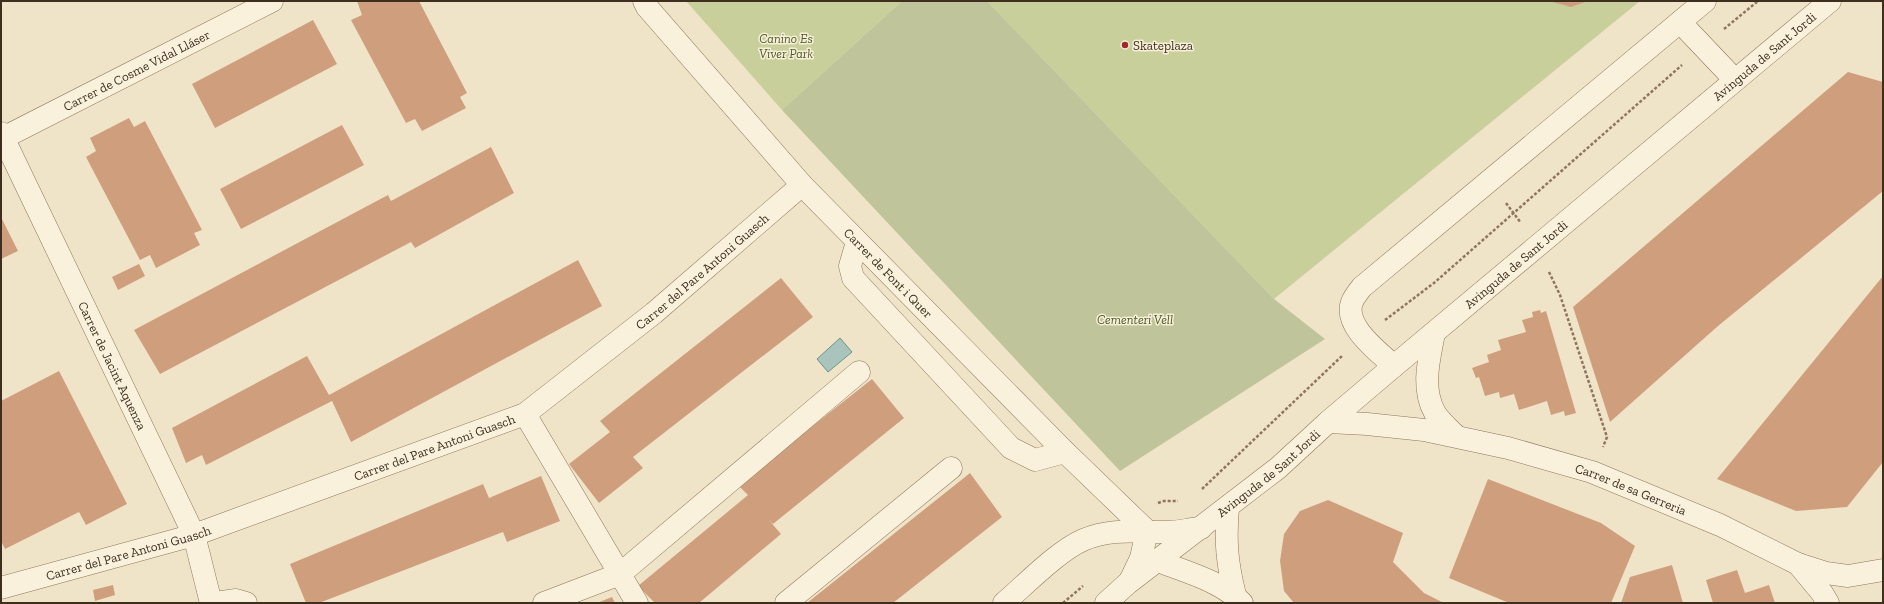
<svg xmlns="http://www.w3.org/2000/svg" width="1884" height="604" font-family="'Zilla Slab',serif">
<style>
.green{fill:#c9cf9b}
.cemetery{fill:#bfc49a}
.water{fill:#a9c4bc;stroke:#6f938a}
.building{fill:#cf9f7d}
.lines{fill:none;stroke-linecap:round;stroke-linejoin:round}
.minor-casing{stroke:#8d765c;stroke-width:23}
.path{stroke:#8d765c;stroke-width:2.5;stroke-dasharray:3 2;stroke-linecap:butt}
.minor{stroke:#faf1dc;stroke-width:22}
.poi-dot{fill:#9e2a2b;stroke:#f7eed8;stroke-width:1.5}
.labels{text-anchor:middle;stroke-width:3;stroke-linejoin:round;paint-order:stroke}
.park-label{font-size:13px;font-style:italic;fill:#4d5a26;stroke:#f7eed8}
.poi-label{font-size:13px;fill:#3d2e20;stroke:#f7eed8;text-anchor:start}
.street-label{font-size:13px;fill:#3d2e20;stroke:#f7eed8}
</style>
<rect width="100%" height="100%" fill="#f0e4c8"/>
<g class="green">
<polygon points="686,1 902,1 782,110"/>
<polygon points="987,1 1640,1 1274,299"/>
</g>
<polygon class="cemetery" points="902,1 987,1 1274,299 1325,339 1120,471 782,110"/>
<polygon class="water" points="840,338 852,352 828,372 817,359"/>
<g class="building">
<polygon points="357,1 419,1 467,93 460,97 466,108 422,131 415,119 406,123 351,20 362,15"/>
<polygon points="1549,1 1588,1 1571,7"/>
<polygon points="313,20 337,64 215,128 192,84"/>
<polygon points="1848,72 1883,82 1883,191 1718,326 1610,422 1573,307"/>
<polygon points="129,118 134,127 145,121 202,230 194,233 200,245 156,268 150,255 140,260 86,157 96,151 90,138"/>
<polygon points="342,125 364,165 241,229 220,189"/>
<polygon points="491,147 514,193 415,248 411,242 160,374 134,330 388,195 391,201"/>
<polygon points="1,217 18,251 1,259"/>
<polygon points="578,260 602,306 351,442 332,401 206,465 202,455 186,463 172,428 307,356 329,395"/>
<polygon points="139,264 145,276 118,290 112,277"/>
<polygon points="1883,276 1883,462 1847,507 1796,511 1717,479"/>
<polygon points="781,278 813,317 633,457 643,468 599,503 569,464 610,432 600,421"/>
<polygon points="1540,310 1541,313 1546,311 1576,413 1565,416 1564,411 1551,415 1547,401 1519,410 1514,394 1500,398 1499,392 1485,396 1479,377 1476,378 1472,368 1489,362 1487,355 1501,350 1498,340 1526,332 1522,320 1533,317 1532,312"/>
<polygon points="59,371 127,504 86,525 79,512 5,549 1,541 1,401"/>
<polygon points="872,379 904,418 773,524 768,519 781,534 699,603 655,603 638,586 748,495 738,485"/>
<polygon points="970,473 1002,517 893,603 807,603"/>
<polygon points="541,476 560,521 507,542 503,532 319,603 306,603 290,564 483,484 489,498"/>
<polygon points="1488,479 1601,523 1635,546 1611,603 1509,603 1449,578"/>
<polygon points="1328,500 1403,533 1393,562 1424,593 1444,603 1294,603 1284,591 1280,561 1284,534 1300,511"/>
<polygon points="1672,565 1683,603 1621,603 1630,577"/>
<polygon points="1737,570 1745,593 1769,585 1775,603 1713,603 1706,580"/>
<polygon points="113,585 115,595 95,601 93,590"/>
<polygon points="612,597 615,603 597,603"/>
</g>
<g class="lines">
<defs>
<g id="minor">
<path id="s1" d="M644,1L647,7L802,185L1065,452L1147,531"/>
<polyline points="1680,22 1735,80"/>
<path id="s2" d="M1,133L194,535L211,603"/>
<path id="s3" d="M1,139L272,1"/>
<polyline points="857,242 850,266 853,278 1011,448 1035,460 1065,452"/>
<path d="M1434,333C1429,360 1421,388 1435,413C1440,421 1449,429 1456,436"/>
<path d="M1394,366C1379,352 1343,326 1352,302C1354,297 1358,292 1362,287L1705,1"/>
<polyline points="525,414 637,603"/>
<path id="s4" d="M1328,422L1367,424L1424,430L1508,448L1592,472L1720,525L1798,564L1826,573L1848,576L1883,570"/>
<path d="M1228,508C1225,541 1227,563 1235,595"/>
<path d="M1158,561C1186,572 1221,581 1242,603"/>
<polyline points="1798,564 1822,593 1828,603"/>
<polyline points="1130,581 1141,558 1147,531"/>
<path id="s5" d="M1,588L194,535L525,414L654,313L802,185"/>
<polyline points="215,603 236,600 246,603"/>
<polyline points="544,603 620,574 859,372"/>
<polyline points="786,603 951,468"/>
<path d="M1004,603C1025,585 1058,551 1083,540C1113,527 1140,533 1171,532C1181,531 1191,529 1201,528"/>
<path id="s6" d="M1106,603L1128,583L1278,468L1328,422L1394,366L1830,1"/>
</g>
</defs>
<use href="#minor" class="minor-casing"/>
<g class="path">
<polyline points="1724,29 1758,1"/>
<polyline points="1506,203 1521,223"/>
<polyline points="1549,272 1560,295 1607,437 1603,447"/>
<polyline points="1385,320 1434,283 1682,65"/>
<polyline points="1202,489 1343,355"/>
<polyline points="1158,503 1164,501 1178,501"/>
<polyline points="1063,603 1083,586"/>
</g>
<use href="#minor" class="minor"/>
</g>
<circle class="poi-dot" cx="1125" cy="45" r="4"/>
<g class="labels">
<g class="park-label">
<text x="786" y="43">Canino Es<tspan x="786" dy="15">Viver Park</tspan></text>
<text x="1135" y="324">Cementeri Vell</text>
</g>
<g class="poi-label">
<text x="1133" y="50">Skateplaza</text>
</g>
<g class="street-label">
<text dy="5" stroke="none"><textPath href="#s6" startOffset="856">Avinguda de Sant Jordi</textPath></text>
<text dy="5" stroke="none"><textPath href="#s3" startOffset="152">Carrer de Cosme Vidal Lláser</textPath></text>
<text dy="5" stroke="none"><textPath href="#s6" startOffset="532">Avinguda de Sant Jordi</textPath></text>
<text dy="5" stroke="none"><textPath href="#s5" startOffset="780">Carrer del Pare Antoni Guasch</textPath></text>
<text dy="5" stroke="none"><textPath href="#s1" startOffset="366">Carrer de Font i Quer</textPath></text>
<text dy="5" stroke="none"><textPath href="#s2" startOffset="258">Carrer de Jacint Aquenza</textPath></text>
<text dy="5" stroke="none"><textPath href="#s5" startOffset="456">Carrer del Pare Antoni Guasch</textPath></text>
<text dy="5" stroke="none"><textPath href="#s6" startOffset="208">Avinguda de Sant Jordi</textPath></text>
<text dy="5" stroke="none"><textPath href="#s4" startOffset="312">Carrer de sa Gerreria</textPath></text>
<text dy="5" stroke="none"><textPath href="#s5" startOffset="132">Carrer del Pare Antoni Guasch</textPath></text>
</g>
</g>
<rect width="1884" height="604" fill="none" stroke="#3d2e20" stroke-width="4"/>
</svg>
